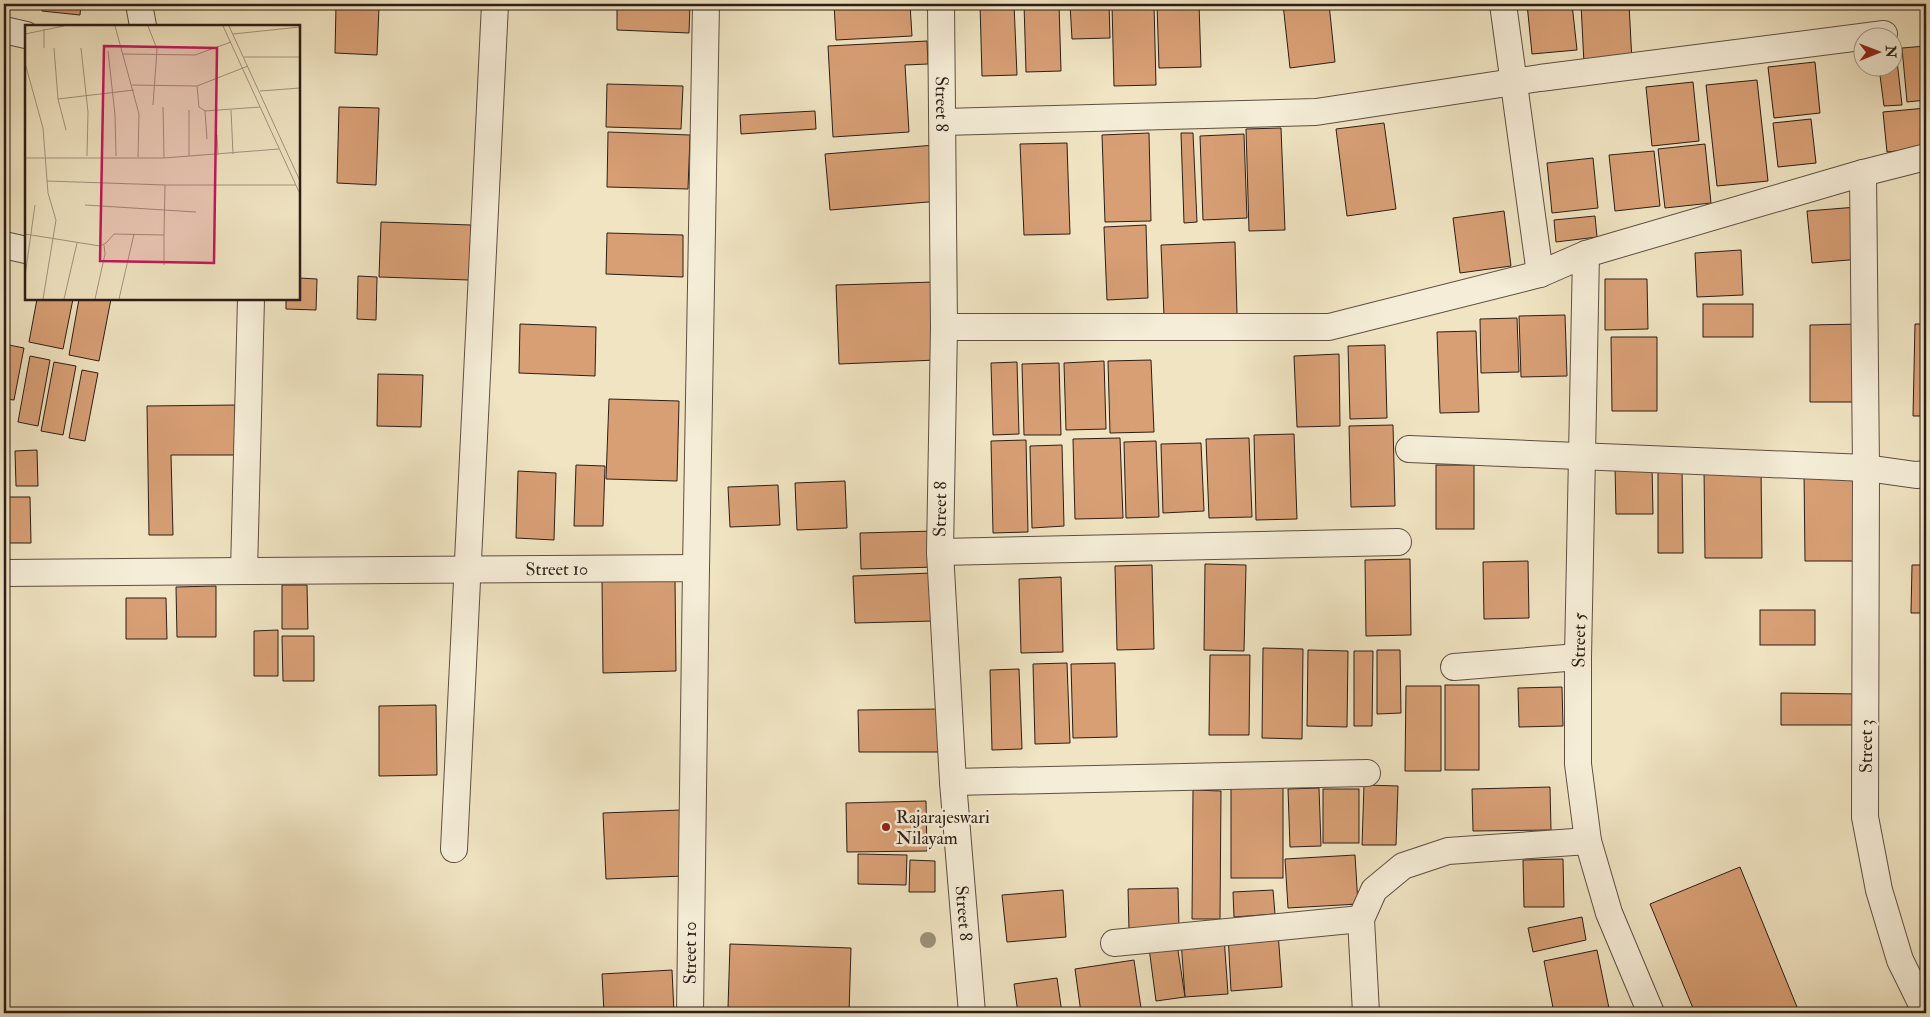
<svg xmlns="http://www.w3.org/2000/svg" width="1930" height="1017" font-family="'IM FELL Double Pica',serif">
<style>
.building{fill:#d89f75;stroke:#2d1d17}
.lines{fill:none;stroke-linecap:round;stroke-linejoin:round}
.minor-casing{stroke:#5e4f42;stroke-width:28}
.minor{stroke:#f5edd7;stroke-width:26}
.tree{fill:#9c9278}
.poi-dot{fill:#8f2418;stroke:#f5edd7;stroke-width:2}
.labels{text-anchor:middle;stroke-width:5;stroke-linejoin:round;paint-order:stroke}
.street-label{font-size:18px;fill:#2d1d17;stroke:#f5edd7}
.poi-label{font-size:18px;fill:#2d1d17;stroke:#f5edd7;text-anchor:start}
.inset-road{fill:none;stroke:#a2947e;stroke-width:1}
.view{fill:#c2185b;fill-opacity:0.15;stroke:#c2185b;stroke-width:2.5}
.inset-edge{fill:none;stroke:#2d1d17;stroke-width:2.5}
</style>
<rect width="100%" height="100%" fill="#f0e4c2"/>
<filter id="stains"><feTurbulence type="fractalNoise" baseFrequency=".004" numOctaves="4"/><feColorMatrix values="0 0 0 0 .2 0 0 0 0 .09 0 0 0 0 .02 0 0 0 .5 -.17"/></filter>
<radialGradient id="worn" r=".72"><stop offset=".6" stop-color="#630" stop-opacity="0"/><stop offset="1" stop-color="#630" stop-opacity=".3"/></radialGradient>
<g class="building">
<polygon points="43,4 81,4 80,15 42,11"/>
<polygon points="539,4 607,4 607,6"/>
<polygon points="617,4 690,4 689,33 617,30"/>
<polygon points="834,4 910,4 912,36 836,40"/>
<polygon points="980,4 1014,4 1017,75 982,76"/>
<polygon points="1024,4 1059,4 1061,71 1026,72"/>
<polygon points="1070,4 1109,4 1110,38 1072,39"/>
<polygon points="1112,4 1154,4 1156,85 1114,86"/>
<polygon points="1157,4 1199,4 1201,67 1159,68"/>
<polygon points="1283,4 1329,4 1335,62 1290,68"/>
<polygon points="1527,4 1572,4 1577,50 1532,54"/>
<polygon points="1581,4 1629,4 1632,62 1584,64"/>
<polygon points="336,5 379,7 377,55 335,53"/>
<polygon points="927,41 928,64 905,65 909,132 833,137 828,46"/>
<polygon points="1926,46 1926,100 1907,102 1902,48"/>
<polygon points="1892,52 1896,52 1902,105 1884,106 1879,68 1892,68"/>
<polygon points="1815,62 1820,113 1774,118 1768,67"/>
<polygon points="1757,80 1768,181 1717,186 1706,85"/>
<polygon points="1693,82 1699,141 1652,146 1646,87"/>
<polygon points="607,84 683,86 681,129 606,127"/>
<polygon points="339,107 379,108 376,185 337,183"/>
<polygon points="1926,108 1926,148 1887,152 1883,112"/>
<polygon points="815,111 816,129 741,134 740,115"/>
<polygon points="1811,119 1816,163 1778,167 1773,123"/>
<polygon points="1384,123 1396,209 1347,216 1336,129"/>
<polygon points="1281,128 1285,230 1249,231 1246,129"/>
<polygon points="608,132 690,135 688,189 607,187"/>
<polygon points="1149,133 1151,221 1105,222 1102,135"/>
<polygon points="1181,133 1193,133 1197,222 1184,223"/>
<polygon points="1244,134 1247,218 1203,220 1200,136"/>
<polygon points="1067,143 1070,234 1024,235 1020,144"/>
<polygon points="1705,144 1711,203 1665,208 1658,149"/>
<polygon points="935,145 940,201 830,210 825,154"/>
<polygon points="1654,151 1660,206 1615,211 1609,155"/>
<polygon points="1593,158 1598,208 1552,213 1547,163"/>
<polygon points="1857,207 1861,259 1812,263 1807,211"/>
<polygon points="1504,211 1511,266 1460,273 1453,218"/>
<polygon points="1595,216 1597,237 1556,242 1554,220"/>
<polygon points="381,222 471,225 469,280 379,277"/>
<polygon points="1146,225 1148,298 1107,300 1104,227"/>
<polygon points="607,233 683,235 683,277 606,274"/>
<polygon points="1235,242 1237,314 1164,316 1161,245"/>
<polygon points="1741,250 1743,295 1697,297 1695,253"/>
<polygon points="358,276 377,277 376,320 357,319"/>
<polygon points="299,278 317,279 316,310 286,309 286,299 299,299"/>
<polygon points="1605,279 1647,279 1648,329 1605,330"/>
<polygon points="934,282 937,360 839,364 836,285"/>
<polygon points="37,299 73,299 63,349 29,342"/>
<polygon points="79,299 111,299 99,361 69,355"/>
<rect x="1703" y="304" width="50" height="33"/>
<polygon points="1565,315 1567,376 1521,377 1519,316"/>
<polygon points="1517,318 1519,372 1481,373 1480,319"/>
<polygon points="520,324 596,327 595,376 519,373"/>
<polygon points="1861,324 1861,402 1810,402 1810,325"/>
<polygon points="1915,324 1926,324 1926,416 1913,416"/>
<polygon points="1476,331 1479,412 1440,413 1437,332"/>
<polygon points="1611,337 1657,337 1657,411 1612,411"/>
<polygon points="4,344 24,348 14,400 4,399"/>
<polygon points="1385,345 1387,418 1350,419 1348,346"/>
<polygon points="1339,354 1340,426 1297,427 1294,356"/>
<polygon points="30,356 50,360 38,426 18,422"/>
<polygon points="1151,360 1154,432 1110,433 1108,361"/>
<polygon points="1104,361 1106,429 1066,430 1064,363"/>
<polygon points="54,362 76,366 63,435 41,431"/>
<polygon points="1017,362 1019,434 993,435 991,363"/>
<polygon points="1059,363 1061,435 1024,435 1022,364"/>
<polygon points="82,370 98,373 85,441 69,438"/>
<polygon points="378,374 423,375 421,427 377,426"/>
<polygon points="609,399 679,401 677,481 606,479"/>
<polygon points="235,405 236,455 171,455 173,535 149,535 147,406"/>
<polygon points="1393,425 1395,506 1351,507 1349,426"/>
<polygon points="1294,434 1297,519 1256,520 1254,435"/>
<polygon points="1120,438 1123,518 1075,519 1073,439"/>
<polygon points="1249,438 1252,517 1209,518 1206,439"/>
<polygon points="1026,440 1028,532 993,533 991,441"/>
<polygon points="1156,441 1159,517 1126,518 1124,442"/>
<polygon points="1201,443 1204,511 1163,513 1161,444"/>
<polygon points="1062,445 1064,526 1032,528 1030,446"/>
<polygon points="37,450 38,486 16,486 15,451"/>
<polygon points="576,465 605,466 603,526 574,526"/>
<rect x="1436" y="465" width="38" height="64"/>
<polygon points="1615,465 1652,465 1653,514 1616,514"/>
<polygon points="1658,467 1682,467 1683,553 1658,553"/>
<polygon points="1761,467 1762,558 1705,558 1704,468"/>
<polygon points="518,471 556,473 554,540 516,538"/>
<polygon points="1858,471 1858,561 1805,561 1804,472"/>
<polygon points="845,481 847,528 797,530 795,483"/>
<polygon points="778,485 780,525 730,527 728,487"/>
<polygon points="4,497 30,497 31,543 4,543"/>
<polygon points="935,531 936,567 861,569 860,533"/>
<polygon points="1410,559 1411,635 1366,636 1365,560"/>
<polygon points="1528,561 1529,618 1484,619 1483,562"/>
<polygon points="1205,564 1246,565 1244,651 1204,650"/>
<polygon points="1152,565 1154,649 1117,650 1115,566"/>
<polygon points="1912,565 1926,565 1926,613 1911,613"/>
<polygon points="932,573 934,621 855,623 853,576"/>
<polygon points="1061,577 1063,652 1021,653 1019,579"/>
<polygon points="675,580 676,671 603,673 602,581"/>
<polygon points="282,585 307,585 308,629 282,629"/>
<polygon points="216,586 216,637 177,637 176,587"/>
<polygon points="126,598 166,598 167,639 126,639"/>
<rect x="1760" y="610" width="55" height="35"/>
<polygon points="278,630 278,676 254,676 254,631"/>
<polygon points="282,636 314,636 314,681 283,681"/>
<polygon points="1263,648 1303,649 1302,739 1262,738"/>
<polygon points="1308,650 1348,651 1347,727 1307,726"/>
<polygon points="1377,650 1400,650 1401,713 1377,714"/>
<polygon points="1354,651 1373,651 1372,726 1354,726"/>
<polygon points="1210,655 1250,655 1249,735 1209,735"/>
<polygon points="1067,663 1070,743 1035,744 1033,664"/>
<polygon points="1115,663 1117,737 1073,738 1071,664"/>
<polygon points="1019,669 1022,749 992,750 990,670"/>
<rect x="1445" y="685" width="34" height="85"/>
<polygon points="1406,686 1441,686 1441,771 1405,771"/>
<polygon points="1562,687 1563,726 1519,727 1518,688"/>
<polygon points="1781,693 1860,694 1860,725 1781,725"/>
<polygon points="436,705 437,775 379,776 379,706"/>
<polygon points="941,709 941,752 859,752 858,710"/>
<rect x="1231" y="784" width="52" height="94"/>
<polygon points="1364,785 1398,786 1396,845 1362,845"/>
<polygon points="1550,787 1551,830 1473,831 1472,789"/>
<polygon points="1319,788 1321,846 1290,847 1288,789"/>
<rect x="1323" y="789" width="36" height="54"/>
<polygon points="1193,790 1221,791 1220,919 1192,919"/>
<polygon points="926,801 927,851 847,852 846,803"/>
<polygon points="681,810 684,876 606,879 603,813"/>
<polygon points="858,854 907,855 906,885 858,884"/>
<polygon points="1355,855 1358,904 1288,908 1285,859"/>
<polygon points="1563,859 1564,907 1524,907 1523,860"/>
<polygon points="910,860 935,861 935,892 909,892"/>
<polygon points="1740,867 1797,1007 1783,1013 1695,1013 1650,904"/>
<polygon points="1178,888 1179,929 1129,930 1128,889"/>
<polygon points="1063,890 1066,937 1007,942 1002,895"/>
<polygon points="1273,890 1275,914 1234,917 1233,892"/>
<polygon points="1582,917 1586,940 1533,952 1528,928"/>
<polygon points="1278,932 1282,987 1231,991 1228,934"/>
<polygon points="1224,937 1228,994 1185,997 1181,940"/>
<polygon points="730,944 851,948 849,1013 743,1013 743,1008 728,1008"/>
<polygon points="1177,944 1185,997 1156,1001 1149,948"/>
<polygon points="1597,950 1610,1013 1554,1013 1544,961"/>
<polygon points="1134,960 1141,1008 1109,1013 1081,1013 1075,969"/>
<polygon points="672,970 674,1013 604,1013 602,974"/>
<polygon points="1057,978 1062,1013 1018,1013 1014,984"/>
<rect x="853" y="1009" width="65" height="4"/>
</g>
<g class="lines">
<defs>
<g id="minor">
<polyline points="139,4 143,26"/>
<path id="s1" d="M941,4L944,327L940,552L953,782L972,1013"/>
<polyline points="1503,4 1540,274"/>
<polyline points="4,30 26,35"/>
<polyline points="943,122 1316,112 1540,78 1884,34"/>
<polyline points="1863,173 1866,468 1865,817 1879,890 1900,960 1926,1013"/>
<polyline points="4,245 26,250"/>
<polyline points="1586,254 1578,657 1578,764 1588,841 1609,913 1651,1013"/>
<path id="s2" d="M251,299L244,571L696,568L690,1013"/>
<polyline points="944,327 1329,327 1540,274 1586,254 1863,173 1926,157"/>
<polyline points="1409,449 1866,468 1916,475 1926,474"/>
<polyline points="940,552 1398,542"/>
<polyline points="696,568 706,4"/>
<polyline points="4,573 244,571"/>
<polyline points="1454,667 1578,657"/>
<polyline points="953,782 1367,773"/>
<polyline points="454,849 495,4"/>
<polyline points="1114,943 1361,919"/>
<polyline points="1366,1013 1361,919 1374,890 1403,866 1448,851 1588,841"/>
</g>
</defs>
<use href="#minor" class="minor-casing"/>
<use href="#minor" class="minor"/>
</g>
<circle class="tree" cx="928" cy="940" r="8"/>
<circle class="poi-dot" cx="886" cy="827" r="5"/>
<g class="labels">
<g class="street-label">
<text dy="6" stroke="none"><textPath href="#s1" startOffset="100">Street 8</textPath></text>
<text transform="translate(940 509) rotate(-89)" y="6">Street 8</text>
<text dy="6" stroke="none"><textPath href="#s2" startOffset="585">Street 10</textPath></text>
<text transform="translate(1579 640) rotate(-89)" y="6">Street 5</text>
<text transform="translate(1866 746) rotate(-90)" y="6">Street 3</text>
<text dy="6" stroke="none"><textPath href="#s1" startOffset="910">Street 8</textPath></text>
<text transform="translate(690 953) rotate(-90)" y="6">Street 10</text>
</g>
<g class="poi-label">
<text x="896" y="823">Rajarajeswari<tspan x="896" dy="21">Nilayam</tspan></text>
</g>
</g>
<g transform="translate(25 25)">
<rect width="275" height="275" fill="#f0e4c2"/>
<path class="inset-road" d="M90,1L114,89L113,132M123,1L132,24L128,80M198,1L275,169M204,1L275,156M19,4V23M0,9L39,1M208,9L275,2M29,23L33,74L41,105M56,23L63,87L62,131M83,26L90,90L91,131M98,29L170,30L206,17M219,32H275M0,38L18,103L23,168L31,195L18,274M107,60L172,61L223,41M172,61L174,82L180,86L235,82M235,66L275,63M33,74L109,65M138,82L139,133M164,85V131M206,85L208,129M180,86L182,114M192,110L193,130M0,133H139L254,124M22,156L140,160M60,180L171,187M0,209L75,221L81,218L89,209L139,210L140,160H271M139,240V210M0,251L10,180M39,274L52,218M70,274L80,229L79,220M94,274L109,209"/>
<path class="view" d="M79,21L192,23L189,238L75,236Z"/>
<rect width="275" height="275" class="inset-edge"/>
</g>
<rect width="1930" height="1017" fill="none" stroke="#f0e4c2" stroke-width="20"/>
<rect x="5" y="5" width="1920" height="1007" fill="none" stroke="#2d1d17" stroke-width="2.5"/>
<rect x="10" y="10" width="1910" height="997" fill="none" stroke="#2d1d17"/>
<g transform="translate(1878 52) rotate(89)"><circle r="24" fill="#f5edd7" stroke="#a59a8a"/>
<path d="M0-4L9 19L0 12L-9 19Z" fill="#8f2418"/>
<text y="-8" font-size="14" font-weight="bold" text-anchor="middle" fill="#2d1d17">N</text>
</g>
<rect width="100%" height="100%" filter="url(#stains)"/>
<rect width="100%" height="100%" fill="url(#worn)"/>
</svg>
